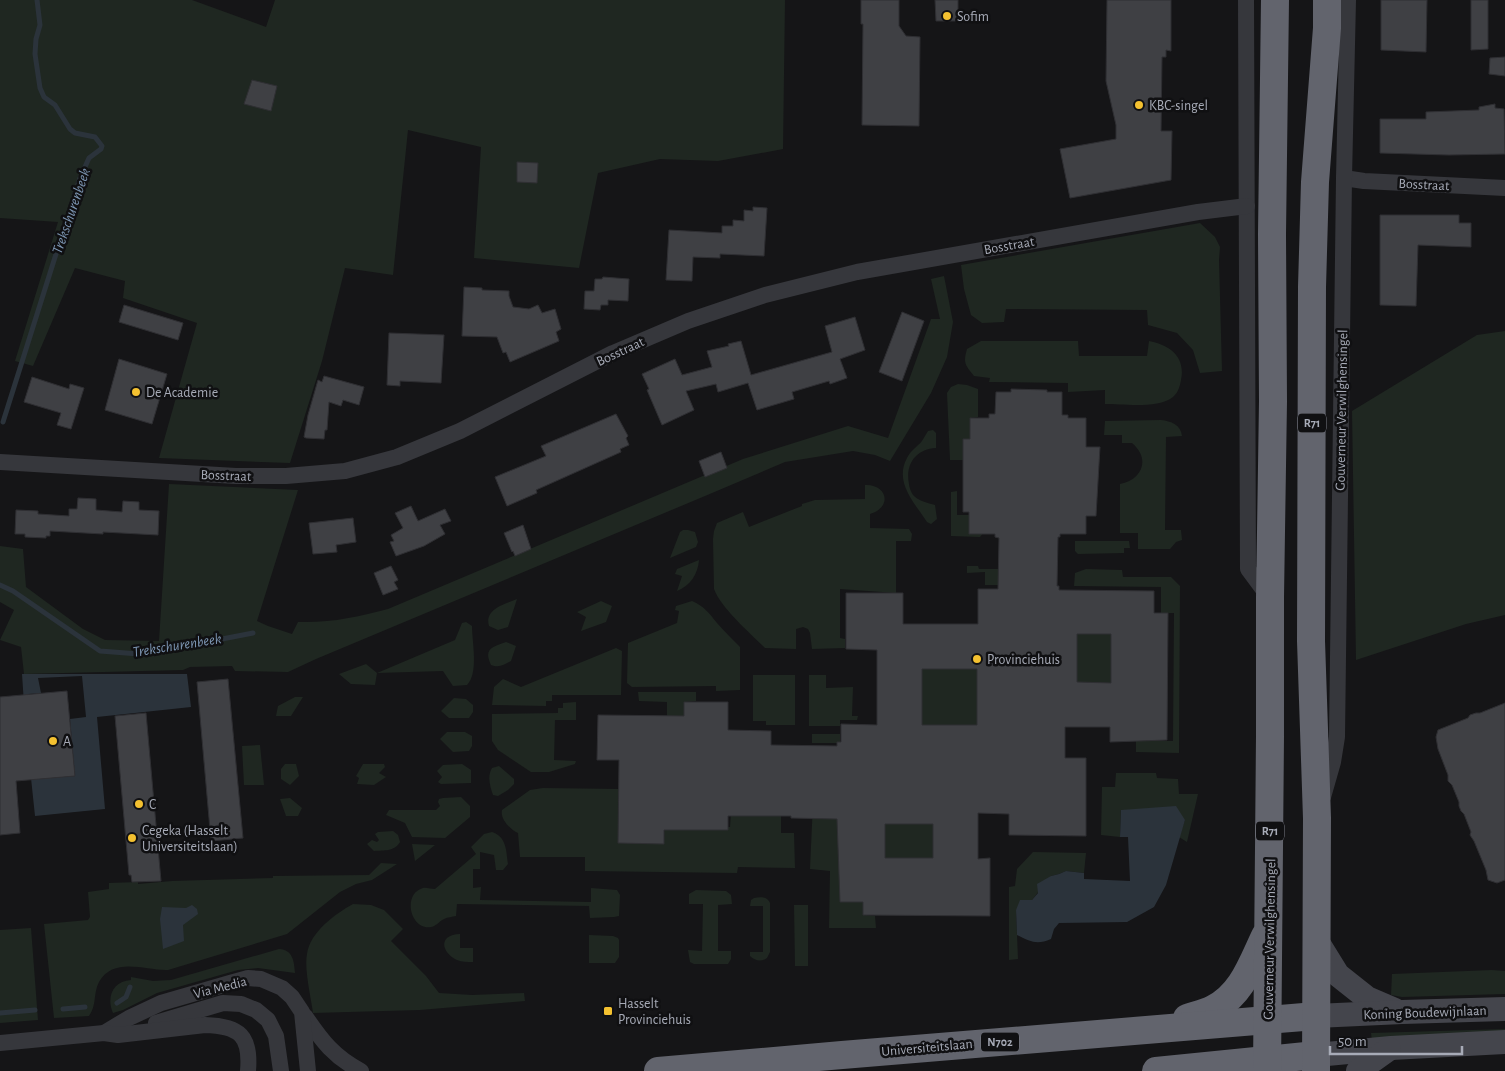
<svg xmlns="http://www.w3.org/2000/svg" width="1505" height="1071" font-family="'Alegreya Sans',sans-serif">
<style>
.green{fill:#1f2721}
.water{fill:#2b333b}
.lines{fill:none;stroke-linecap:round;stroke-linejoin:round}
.stream{stroke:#2b333b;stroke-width:5}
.building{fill:#3f4044;stroke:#2f2f33;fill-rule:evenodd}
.street{stroke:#36373c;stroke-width:16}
.secondary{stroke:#44454c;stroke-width:24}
.highway{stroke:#62646d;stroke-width:28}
.poi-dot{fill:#f4c130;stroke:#101012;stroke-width:2}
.labels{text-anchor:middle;stroke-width:5;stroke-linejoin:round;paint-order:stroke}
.shield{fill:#101012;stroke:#7a7c86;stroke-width:1}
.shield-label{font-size:12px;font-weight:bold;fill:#a7abb7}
.poi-label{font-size:14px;fill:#a7abb7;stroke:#101012;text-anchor:start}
.street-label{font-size:14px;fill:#a7abb7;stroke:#101012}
.water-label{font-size:15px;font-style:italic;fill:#7d96b3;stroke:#101012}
</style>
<rect width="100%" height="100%" fill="#151517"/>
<g class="green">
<polygon points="0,0 192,0 266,27 275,0 785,0 783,149 718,161 660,159 598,173 579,268 474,258 481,147 408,130 393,275 345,268 322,361 290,463 159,458 197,323 123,298 125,281 75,268 33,366 15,361 58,222 0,218"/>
<polygon points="1200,223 1215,237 1220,247 1219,260 1222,371 1200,373 1193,350 1177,333 1148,325 1147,310 1006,309 1004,322 982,323 971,315 964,289 961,265"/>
<path d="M944,276L953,322L947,357L931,393L890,461L875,455L853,451L785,462L705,496L316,659L288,672L235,671L232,666L190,667L183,670L24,674L21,647L0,640L14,610L0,602V546L23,549L26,587L83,629L105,640L159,641L169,484L298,490L257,621L268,626L292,634L298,622C332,623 356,617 388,609L743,459L848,426L888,438L931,319H940L931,279Z"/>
<polygon points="1505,331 1505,615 1466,624 1356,660 1352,411 1477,335"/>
<path d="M981,341H1078L1079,356H1147L1149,341C1169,345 1186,356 1181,380C1180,386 1178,393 1173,397C1158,409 1123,404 1105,404V390L1068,392V383L989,382L990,378L974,376C965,365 963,363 967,349Z"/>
<polygon points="958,384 967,385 978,389 978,417 970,418 970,439 963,439 963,460 950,460 947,393 951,387"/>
<path d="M1161,420C1171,421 1181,425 1182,436L1166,437L1165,530H1181L1182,540L1176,542L1170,549H1138V533H1120V484C1142,480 1151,459 1132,443H1122V435H1104L1105,421Z"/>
<path d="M933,430L936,433V448C916,449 905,464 909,484C909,487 911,492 913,495C918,501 928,503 935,505L937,519L931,524L927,522C914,502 894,482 907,458C911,450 917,447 922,441C924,438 926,434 928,431Z"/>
<path d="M865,485C887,484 893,507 870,514V528L909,529L912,534L911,541H896V593L840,589V638L845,639V648L812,649L810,633L808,629L803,627L796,629V649L765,648C750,633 721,608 714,589L713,539L714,531L717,523L743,512L749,527L802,506V504L815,500L865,499Z"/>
<polygon points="957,491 957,515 971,515 984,532 980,537 951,536 951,492"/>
<polygon points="683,530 688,530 695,532 698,542 696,547 670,558 680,532"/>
<polygon points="1075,541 1129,541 1130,548 1124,548 1124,553 1078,554 1075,551"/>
<path d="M699,560C698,574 690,586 677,591L682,576L675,574L677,569Z"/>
<polygon points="967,566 978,566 979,569 999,569 998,585 985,585 985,572 967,573"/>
<polygon points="1086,569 1122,570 1123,577 1171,577 1180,586 1179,753 1136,752 1136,741 1173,741 1174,613 1161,613 1161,587 1074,586 1075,573"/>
<path d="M517,599L508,627L498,630L489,626C484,609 505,604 517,599Z"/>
<polygon points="601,601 612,606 606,622 581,631 586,617 577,612"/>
<path d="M692,601C704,606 709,613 717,623C724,631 732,639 740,647V690L716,691V686L632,687L627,683L628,643L677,623L679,611L675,610L676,606Z"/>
<path d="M466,622L472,626C472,642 479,673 467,685L453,686L443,671L377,673L375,685L351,684L339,674L366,664L377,673L455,640L462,623Z"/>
<polygon points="1077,634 1111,634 1111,683 1077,682"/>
<path d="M506,642L516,646L511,661C504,665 499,668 491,665C483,648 493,647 506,642Z"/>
<polygon points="616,648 622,651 621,695 552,695 552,701 546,701 546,706 492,705 494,687 503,679 521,687"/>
<rect x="922" y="669" width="55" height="56"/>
<polygon points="753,675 795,675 795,725 766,725 766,721 753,721"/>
<polygon points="809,675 826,675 826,688 853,687 852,716 858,716 857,720 840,720 840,726 809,726"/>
<polygon points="638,692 696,692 696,701 684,702 684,716 667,716 667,702 639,701"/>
<polygon points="295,697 303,697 291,716 276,716 278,706"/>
<polygon points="454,698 466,699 473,705 473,712 469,718 449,718 441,711"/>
<polygon points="576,702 576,720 555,720 554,760 576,761 575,764 549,772 531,772 498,750 492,741 492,714 558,713 558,708 563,708 563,703"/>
<polygon points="447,732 465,732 472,736 472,746 469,751 453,752 440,739"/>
<rect x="812" y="734" width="28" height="9"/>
<polygon points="260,745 264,785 244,785 242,746"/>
<polygon points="285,764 296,764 299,776 290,785 281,779 281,769"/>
<polygon points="363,764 384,764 385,767 379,773 386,777 374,785 357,784 359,778 356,776"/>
<polygon points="462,764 471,770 471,783 441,784 438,782 442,777 437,771 443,765"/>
<path d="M499,766L514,779V784L508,790L498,796L493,795C490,787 487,776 492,768Z"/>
<polygon points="1116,773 1156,773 1157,778 1178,779 1179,794 1198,794 1187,842 1179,837 1185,820 1121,810 1120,837 1101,835 1102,787 1115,787"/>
<path d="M543,788L619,789L618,840L664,841L665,807L684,826L730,827L731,812H781V833H794L795,868L738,867L737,873L585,871V857H520L518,833C510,829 500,819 502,810L530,790Z"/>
<polygon points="461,797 470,806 470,817 445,838 412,837 405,823 386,815 389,810 436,810 440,806 438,802 439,799 443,798"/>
<polygon points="290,798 302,808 298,816 286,816 280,799"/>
<polygon points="813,802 837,802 840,902 863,902 863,915 875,916 876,928 829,928 830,871 810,869"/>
<rect x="885" y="824" width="48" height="34"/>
<path d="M393,831L398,835L400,842C394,852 384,850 374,851L367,844L372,840L377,842L379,840L375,834L378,832Z"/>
<path d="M492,832C507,837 506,851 508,864L503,870H496L494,855L480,852V869H473V888L481,887L480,900L591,902V888L617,890L620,895L619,916L614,917L590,918L589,906L457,904L456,916C452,917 448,917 444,919C439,921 437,926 431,927C410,930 402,894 423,888C426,887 431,889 435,889L476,854L471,847L484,834Z"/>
<polygon points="412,844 435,845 415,861"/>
<polygon points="1033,852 1086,853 1084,873 1066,871 1059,874 1051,876 1032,900 1016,910 1018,959 1009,960 1009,887 1015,886 1017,869"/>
<path d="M381,863L397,864L372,880L356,884L340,892L287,934L168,970C146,971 114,956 99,982C93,993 97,1005 89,1016L54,1018L44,924L88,920L90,917L88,892L109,889V883L138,882V884L172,881L273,878V876L369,875Z"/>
<polygon points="696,890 726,891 731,895 732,904 718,905 718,951 731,951 731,959 728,964 694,964 690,962 688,950 702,951 703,904 689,904 689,894"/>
<path d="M754,898C760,897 767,896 770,903V952L767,958C762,962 755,961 750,956V952H763V906H750L751,900Z"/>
<path d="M353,904L371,905L384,910L403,929L391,941L426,976L439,993L472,995L524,993L525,1001L420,1010L313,1013C311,998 304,969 307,954C310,932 335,914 353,904Z"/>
<polygon points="794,905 808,905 808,966 795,966"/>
<polygon points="31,928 38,1020 0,1023 0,930"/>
<path d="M460,934V948H473V962C467,962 462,962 457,960C441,952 438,935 460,934Z"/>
<polygon points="589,935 613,936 618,938 619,940 619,957 615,963 589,963"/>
<path d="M279,949C293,950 294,961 295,973L258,968L238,970L157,993L123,1010L113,1013C106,997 113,981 131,980V977L153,981L171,980Z"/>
<polygon points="1492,970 1505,971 1505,994 1402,997 1391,995 1392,974"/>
<polygon points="1505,1029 1505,1035 1372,1042 1371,1033"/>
</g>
<g class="water">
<polygon points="22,674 187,674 191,707 97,717 105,809 35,816 31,778 37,779 75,776 70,719 86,717 82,676 38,678 41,693 29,694 30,703 24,704"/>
<path d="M1176,806L1185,820L1166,885L1154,907L1127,922L1059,923L1054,929L1051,939C1037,945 1031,942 1017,935L1016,910L1020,900H1032L1038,893L1037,884L1051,876L1059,874L1066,871L1084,873V879L1130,881L1128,837H1120L1121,810Z"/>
<polygon points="192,905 197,909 198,914 183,925 184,941 163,949 160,919 162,907 186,908"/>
</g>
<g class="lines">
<g class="stream">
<polyline points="3,422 80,178 89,158 101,149 102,146 95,137 75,133 70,129 55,105 44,97 40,88 35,54 36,39 40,25 37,0"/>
<polyline points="0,585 13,591 100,651 139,654 186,646 253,633"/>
<polyline points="117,1003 126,997 130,987"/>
<polyline points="63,1009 85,1007"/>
<polyline points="0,1013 35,1010"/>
</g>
</g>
<g class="building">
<polygon points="861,0 899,0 899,26 906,36 920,37 919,126 862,125 863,24 861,24"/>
<polygon points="935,0 958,0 958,21 936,21"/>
<polygon points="1107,0 1171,0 1171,51 1166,50 1166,57 1162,57 1161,131 1172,131 1171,180 1070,198 1060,149 1116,139 1116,125 1106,81"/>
<polygon points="1381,0 1427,0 1426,52 1381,50"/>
<polygon points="1471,0 1488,0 1488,49 1471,50"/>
<polygon points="1505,57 1505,76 1489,74 1490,58"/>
<polygon points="252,80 277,86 271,111 244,104"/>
<polygon points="1495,104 1495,108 1504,109 1505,154 1449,155 1380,153 1380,119 1426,119 1426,112 1479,110 1479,107"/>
<polygon points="517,162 538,163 537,183 517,182"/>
<polygon points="753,207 767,208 764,256 720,254 720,258 693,257 692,281 666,280 669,230 722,233 722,226 733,226 733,220 744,221 744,210 753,211"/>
<polygon points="1380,215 1459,215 1459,223 1471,223 1471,247 1418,245 1416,306 1380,305"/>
<polygon points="603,277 629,279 628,301 608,300 608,305 601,305 600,310 584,309 585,291 594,291 595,279 602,279"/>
<polygon points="464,287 482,288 482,290 509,291 509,296 513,307 529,309 538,305 542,313 555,309 561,329 556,332 559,341 510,362 506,352 503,353 497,337 462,336"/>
<polygon points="124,305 183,323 178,340 119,322"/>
<polygon points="902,312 924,321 902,381 879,372"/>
<polygon points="855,317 865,350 840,359 847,378 830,384 829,381 792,392 794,399 757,410 748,383 718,392 716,384 686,391 694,410 662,425 647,390 649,389 642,374 675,359 682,375 712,367 707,351 729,346 728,344 741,341 751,375 832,352 825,326"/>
<polygon points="389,333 444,335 441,383 400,381 400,386 387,385"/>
<polygon points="119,359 167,374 152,424 105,410"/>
<polygon points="324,376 364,387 359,405 343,400 341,406 329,402 327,430 325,430 324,439 306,438 304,437 308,415 318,380 322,382"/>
<polygon points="32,377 69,389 70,384 84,388 71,429 57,425 61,413 24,402"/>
<path d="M1011,389L1047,390V392H1062V415H1068V418H1086V447H1100L1096,516H1086V534H1060V537H1058L1057,586H1059V590L1154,591V613H1168L1167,740L1110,742V727H1065V758H1086V836L1009,835V814L978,813V859L990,858V916L863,915V902H840L837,819L791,818V816H728V830H664V844L618,843L619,760H597L598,715L684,716V702H728V730L771,731V745L837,746V742H841V724L877,725V650L846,649V593H903V624H978V589H998L999,538L995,537V534H969V512H963V439H970V418H989V414H995L996,392H1011ZM1077,634H1111V683L1077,682ZM922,669H977V725H922ZM885,824H933V858H885Z"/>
<polygon points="616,414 628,436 626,438 629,445 620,449 621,452 536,490 537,493 507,506 495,477 546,456 541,446"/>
<polygon points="721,452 727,468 705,477 699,461"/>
<polygon points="78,498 96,499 96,510 122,512 123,501 139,502 139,510 159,511 158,535 103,532 103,534 50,531 50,536 46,536 46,538 25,537 25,534 15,534 16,510 38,511 38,514 69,516 69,509 77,509"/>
<polygon points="411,506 418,521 445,509 451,521 440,525 445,534 424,546 396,556 390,542 394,541 391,535 403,528 395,513"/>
<polygon points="353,518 356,542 336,545 337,552 313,554 309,523"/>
<polygon points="523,525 531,549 515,556 513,551 512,552 504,533"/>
<polygon points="391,566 398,580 394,582 398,589 383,595 374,573"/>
<polygon points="228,679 243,838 211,841 197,682"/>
<polygon points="67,691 75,776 16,781 20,833 0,835 0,697"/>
<polygon points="1505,703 1505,880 1497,883 1488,880 1486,870 1474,841 1470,835 1471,832 1464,814 1461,811 1459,806 1459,802 1452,785 1448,781 1448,775 1438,749 1436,737 1438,730 1468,718 1470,715 1476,713 1480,713"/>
<polygon points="146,713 161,881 132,882 131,875 129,875 115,716"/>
</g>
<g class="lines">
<g class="street">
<polyline points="1246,0 1248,569 1268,596"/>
<polyline points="1344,178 1364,181 1505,188"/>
<polyline points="0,462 236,476 286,476 345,471 397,457 460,431 613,353 688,321 765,295 857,272 1198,212 1247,206"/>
<polyline points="1323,797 1333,762 1337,737 1344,178 1348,0"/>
<path d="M305,1016C322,1041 334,1057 361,1071"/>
<polyline points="156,1023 223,1003 241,1004 256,1010 268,1020 276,1036 281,1071"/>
<polyline points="104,1033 129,1018 161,1003 230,983 248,978 261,979 282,988 292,997 302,1012 308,1071"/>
<path d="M0,1043L104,1033L118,1035L205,1025C240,1026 251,1036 248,1071"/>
</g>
<g class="secondary">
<polyline points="1317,941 1338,975 1367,998 1395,1010"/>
<polyline points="1316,1016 1402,1012 1505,1009"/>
<polyline points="1316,1055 1391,1048 1505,1042"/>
<polyline points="1358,1071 1389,1049"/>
</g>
<g class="highway">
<path d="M1187,1018C1196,1015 1205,1013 1213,1009C1242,995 1252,963 1265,936"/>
<polyline points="658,1071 842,1055 1316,1016"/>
<polyline points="1156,1071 1316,1055"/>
<polyline points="1267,1071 1270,736 1270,597 1273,401 1272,234 1275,0"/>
<polyline points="1316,1071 1317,818 1311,641 1312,287 1315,182 1327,28 1327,0"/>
</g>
</g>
<g class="poi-dot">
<circle cx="947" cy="16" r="5"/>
<circle cx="1139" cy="105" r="5"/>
<circle cx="136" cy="392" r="5"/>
<circle cx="977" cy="659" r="5"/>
<circle cx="53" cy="741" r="5"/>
<circle cx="139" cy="804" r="5"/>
<circle cx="132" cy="838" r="5"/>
<rect x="603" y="1006" width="10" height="10" rx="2.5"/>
</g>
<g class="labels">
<g class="shield">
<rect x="1298" y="413.5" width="28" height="19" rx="4"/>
<rect x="1256" y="821.5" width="28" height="19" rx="4"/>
<rect x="981" y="1032.5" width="38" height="19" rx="4"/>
</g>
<g class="shield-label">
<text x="1312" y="427">R71</text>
<text x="1270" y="835">R71</text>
<text x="1000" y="1046">N702</text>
</g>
<g class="poi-label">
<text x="957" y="21">Sofim</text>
<text x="1149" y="110">KBC-singel</text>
<text x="146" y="397">De Academie</text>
<text x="987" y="664">Provinciehuis</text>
<text x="63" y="746">A</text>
<text x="149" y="809">C</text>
<text x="142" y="835">Cegeka (Hasselt<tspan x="142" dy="16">Universiteitslaan)</tspan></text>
<text x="618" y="1008">Hasselt<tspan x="618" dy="16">Provinciehuis</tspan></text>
</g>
<g class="street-label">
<text transform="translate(1424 184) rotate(3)" y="5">Bosstraat</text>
<text transform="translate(1009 245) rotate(-10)" y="5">Bosstraat</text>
<text transform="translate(620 351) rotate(-25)" y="5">Bosstraat</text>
<text transform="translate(1341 410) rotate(-89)" y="5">Gouverneur Verwilghensingel</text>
<text transform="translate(226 475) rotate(2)" y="5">Bosstraat</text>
<text transform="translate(1269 939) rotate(-89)" y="5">Gouverneur Verwilghensingel</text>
<text transform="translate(220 987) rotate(-14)" y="5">Via Media</text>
<text transform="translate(1425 1012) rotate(-2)" y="5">Koning Boudewijnlaan</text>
<text transform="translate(927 1047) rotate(-5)" y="5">Universiteitslaan</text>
</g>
<g class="water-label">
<text transform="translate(71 211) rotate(-71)" y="5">Trekschurenbeek</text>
<text transform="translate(177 645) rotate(-9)" y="5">Trekschurenbeek</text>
</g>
</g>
<path d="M1330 1046v8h132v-8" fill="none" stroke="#a7abb7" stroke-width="2.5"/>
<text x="1338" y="1046" font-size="15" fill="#a7abb7" stroke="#101012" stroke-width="4" paint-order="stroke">50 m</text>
</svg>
